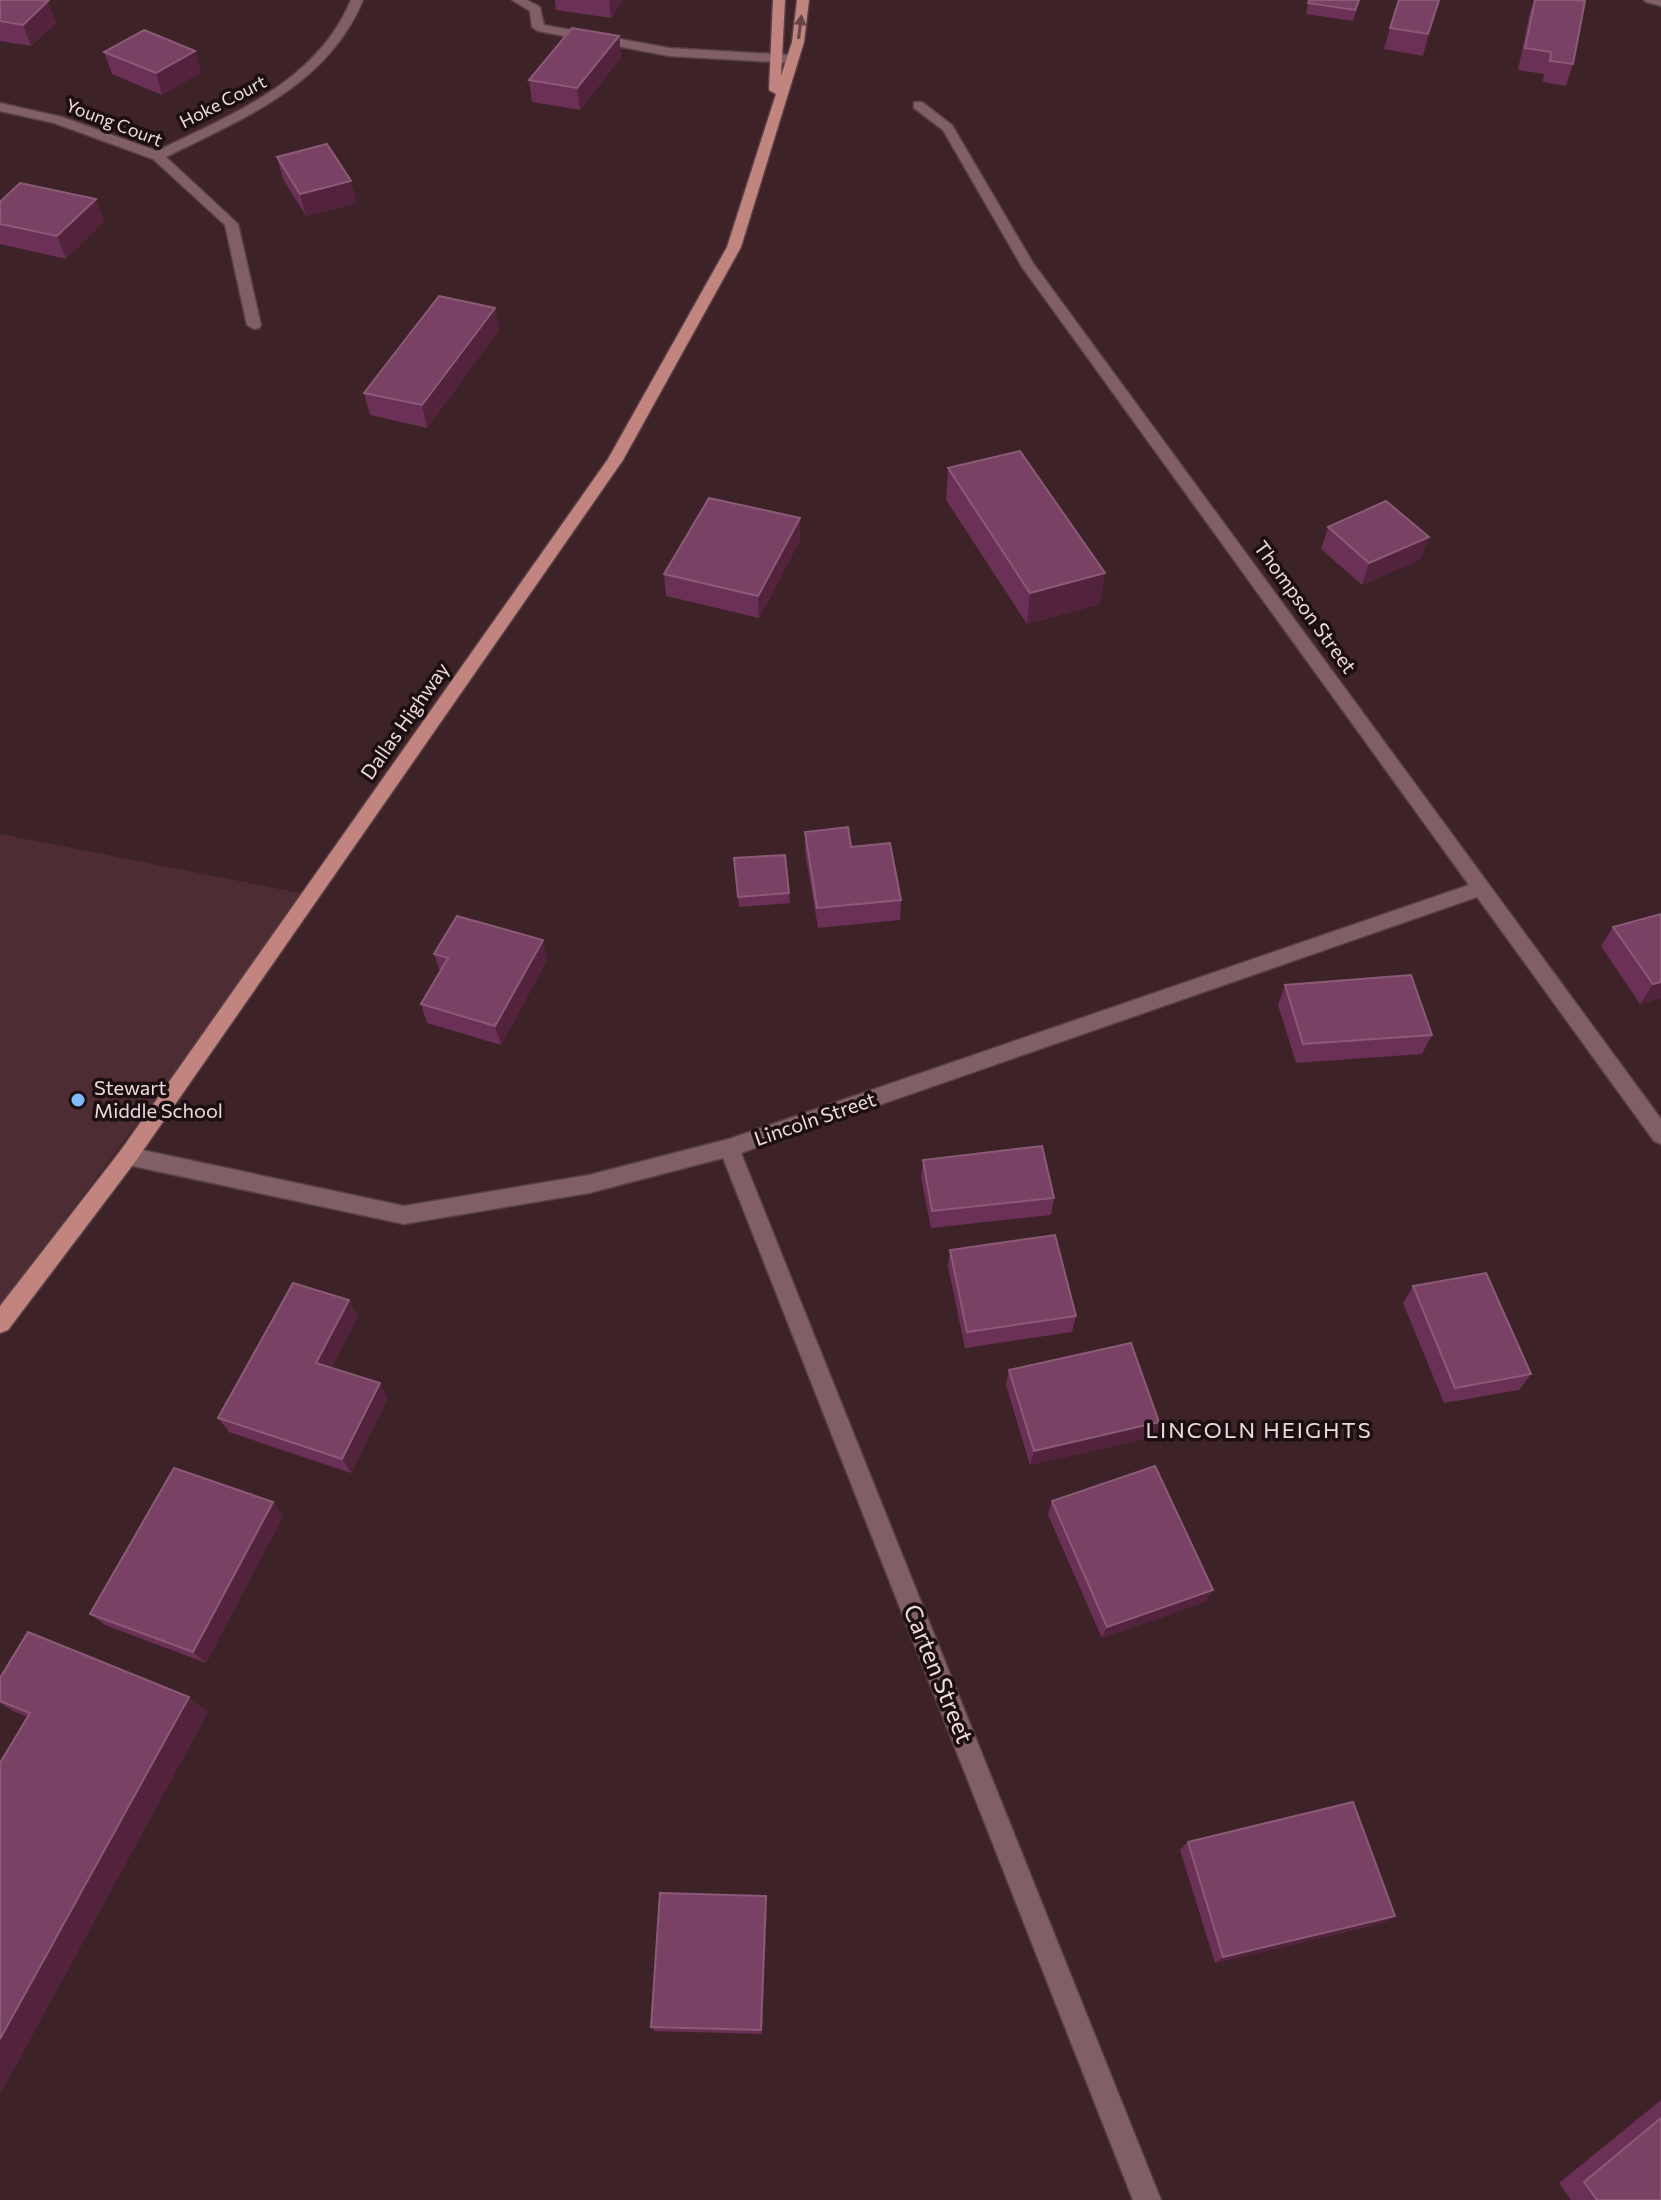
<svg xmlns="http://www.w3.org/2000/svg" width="1661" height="2200" font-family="Commissioner,sans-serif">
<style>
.built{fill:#4e2c33}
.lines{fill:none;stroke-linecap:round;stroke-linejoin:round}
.lane-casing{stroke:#584045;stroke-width:3}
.street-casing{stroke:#584045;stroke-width:3}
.primary-casing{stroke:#584045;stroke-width:3}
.lane{fill:#805f65;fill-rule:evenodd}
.street{fill:#805f65;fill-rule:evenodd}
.primary{fill:#c1847f;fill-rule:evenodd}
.wall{fill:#6b3055}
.shaded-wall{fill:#53233d}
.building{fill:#794264;stroke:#8b5a77;stroke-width:2}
.oneway{fill:#664443}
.poi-dot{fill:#81bcfa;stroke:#1c0f12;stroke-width:3}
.labels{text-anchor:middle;stroke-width:7;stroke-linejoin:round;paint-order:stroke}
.far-street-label{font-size:18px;fill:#eddadd;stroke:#1c0f12}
.street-label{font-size:20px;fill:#eddadd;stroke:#1c0f12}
.poi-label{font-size:20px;fill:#eddadd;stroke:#1c0f12;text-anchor:start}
.neighbourhood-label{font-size:22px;letter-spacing:2px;fill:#eddadd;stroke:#1c0f12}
.near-street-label{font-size:24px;fill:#eddadd;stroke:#1c0f12}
</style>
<rect width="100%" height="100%" fill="#3d2227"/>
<polygon class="built" points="0,834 310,895 0,1305"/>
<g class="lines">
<defs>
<polygon id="lane" points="512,0 527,0 540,7 544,25 669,48 792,55 798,59 792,63 669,56 538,31 532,27 530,11"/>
<g id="street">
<path d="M351,0H363C328,85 244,118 166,157L238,224L261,325L259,328L254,329L247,325L225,225L153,159L54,123L0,111V103L62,117L157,151C232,114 317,82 351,0Z"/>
<polygon points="1644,0 1661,0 1661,6 1646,2"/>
<polygon points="914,102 922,102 952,125 1033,263 1661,1119 1661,1144 1654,1141 1477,897 741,1153 1161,2200 1133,2200 723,1158 589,1193 404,1224 128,1165 121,1162 118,1156 121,1150 128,1147 404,1206 589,1175 729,1139 1469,885 1022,267 943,130 914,108"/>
</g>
<polygon id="primary" points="773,0 785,0 781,76 792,42 797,0 809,0 804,42 741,247 623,460 135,1162 8,1330 0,1333 0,1306 121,1150 608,459 727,247 776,94 769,90"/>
</defs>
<use href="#lane" class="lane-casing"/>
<use href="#street" class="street-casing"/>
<use href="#primary" class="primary-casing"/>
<use href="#lane" class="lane"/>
<use href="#street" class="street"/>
<use href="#primary" class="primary"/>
</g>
<g class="wall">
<polygon points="0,0 56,23 31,46 0,41"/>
<polygon points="555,0 623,0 611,18 556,10"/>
<polygon points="1309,0 1360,0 1353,21 1306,14"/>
<polygon points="1399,0 1440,0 1423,56 1384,49 1390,28"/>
<polygon points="1534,0 1575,0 1573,64 1566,86 1543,82 1544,74 1518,70 1529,16"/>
<polygon points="619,36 621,57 580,110 532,102 529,80"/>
<polygon points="195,51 201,72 162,95 112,74 104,52"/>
<polygon points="277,157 357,203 306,216 283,179"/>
<polygon points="0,202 104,221 66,259 0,244"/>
<polygon points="495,308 499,330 427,428 370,415 364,393"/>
<polygon points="948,468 1100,604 1027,624 946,500"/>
<polygon points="1328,527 1421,559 1362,585 1321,549"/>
<polygon points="800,540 759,618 666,596 664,574"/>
<polygon points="805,832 851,847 901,900 900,920 818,928 805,852"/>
<polygon points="734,858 789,893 790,903 739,907"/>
<polygon points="1661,914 1661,998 1640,1004 1601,946 1613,927"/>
<polygon points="434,954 547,960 501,1045 427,1023 421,1004 440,971"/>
<polygon points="1285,985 1432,1035 1422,1054 1296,1063 1278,1005"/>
<polygon points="923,1160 1054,1198 1051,1215 931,1228 921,1178"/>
<polygon points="950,1250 1076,1316 1072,1332 965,1348 948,1267"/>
<polygon points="1413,1286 1531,1374 1519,1390 1444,1403 1403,1303"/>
<polygon points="349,1300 358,1317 331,1368 388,1398 351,1473 229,1432 218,1418"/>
<polygon points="1009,1370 1159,1422 1153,1437 1030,1465 1006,1385"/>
<polygon points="1052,1501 1213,1590 1205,1602 1102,1638 1048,1515"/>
<polygon points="273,1502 283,1516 206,1663 105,1625 90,1614"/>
<polygon points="0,1678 208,1712 0,2094 0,1763 28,1717 13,1711 0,1703"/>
<polygon points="1188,1842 1383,1923 1215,1963 1180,1850"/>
<polygon points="766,1896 767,1903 762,2034 655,2031 651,2027"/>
<polygon points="1661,2100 1661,2200 1571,2200 1559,2183"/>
</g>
<g class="shaded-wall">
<polygon points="609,0 623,0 611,18"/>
<polygon points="1439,0 1439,3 1423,56 1428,34"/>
<polygon points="48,1 56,23 31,46 23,25"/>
<polygon points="619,36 621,57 580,110 577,88"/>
<polygon points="195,51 201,72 162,95 156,73"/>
<polygon points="351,181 357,203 306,216 300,194"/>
<polygon points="96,199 104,221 66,259 57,236"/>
<polygon points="495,308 499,330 427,428 422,405"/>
<polygon points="800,518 800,540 759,618 758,596"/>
<polygon points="1429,537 1421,559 1362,585 1369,563"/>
<polygon points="1105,573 1100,604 1027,624 1030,593"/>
<polygon points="543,940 547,960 501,1045 495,1026"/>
<polygon points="1661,982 1661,998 1640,1004 1653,984"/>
<polygon points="349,1300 358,1317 325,1378 316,1363"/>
<polygon points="380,1383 388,1398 351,1473 342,1459"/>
<polygon points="1159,1422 1153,1437 1030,1465 1034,1451"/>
<polygon points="273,1502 283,1516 206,1663 193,1652"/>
<polygon points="1213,1590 1205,1602 1102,1638 1107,1627"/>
<polygon points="189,1697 208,1712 0,2094 0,2039"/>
<polygon points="766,1896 767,1903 762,2034 761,2030"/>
<polygon points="1395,1916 1383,1923 1215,1963 1223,1957"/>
</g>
<g class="building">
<polygon points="0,0 38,0 48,1 23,25 0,21"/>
<polygon points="1309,0 1359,0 1355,10 1308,3"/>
<polygon points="1399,0 1439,0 1428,34 1390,28"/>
<polygon points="1535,0 1575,0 1585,1 1573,64 1550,61 1551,52 1525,48"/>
<polygon points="572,28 619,36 577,88 529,80"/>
<polygon points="144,30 195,51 156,73 104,52"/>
<polygon points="327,144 351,181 300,194 277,157"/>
<polygon points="20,183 96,199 57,236 0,224 0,202"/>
<polygon points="439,296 495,308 422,405 364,393"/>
<polygon points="1020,451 1105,573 1030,593 948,468"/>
<polygon points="709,498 800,518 758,596 664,574"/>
<polygon points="1386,501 1429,537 1369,563 1328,527"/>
<polygon points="848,827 851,847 890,843 901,900 817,908 805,832"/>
<polygon points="785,855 789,893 738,897 734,858"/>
<polygon points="1661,914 1661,982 1653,984 1613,927"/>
<polygon points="457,916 543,940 495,1026 421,1004 448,958 434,954"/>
<polygon points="1411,975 1432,1035 1303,1044 1285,985"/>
<polygon points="1042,1146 1054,1198 932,1211 923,1160"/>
<polygon points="1055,1235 1076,1316 967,1332 950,1250"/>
<polygon points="1486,1273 1531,1374 1455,1388 1413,1286"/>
<polygon points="293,1283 349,1300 316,1363 380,1383 342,1459 218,1418"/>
<polygon points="1131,1343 1159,1422 1034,1451 1009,1370"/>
<polygon points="1155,1466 1213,1590 1107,1627 1052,1501"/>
<polygon points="174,1468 273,1502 193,1652 90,1614"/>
<polygon points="28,1632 189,1697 0,2039 0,1763 30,1713 0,1701 0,1678"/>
<polygon points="1353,1802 1395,1916 1223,1957 1188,1842"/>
<polygon points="660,1893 766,1896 761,2030 651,2027"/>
<polygon points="1661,2118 1661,2200 1597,2200 1584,2182"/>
</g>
<defs><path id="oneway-solid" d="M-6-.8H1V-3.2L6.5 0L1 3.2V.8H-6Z" transform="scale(2)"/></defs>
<use class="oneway" href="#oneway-solid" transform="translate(800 27) rotate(-83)"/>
<circle class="poi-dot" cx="78" cy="1100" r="8"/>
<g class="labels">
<g class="far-street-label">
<text transform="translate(223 102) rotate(-27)" y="6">Hoke Court</text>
<text transform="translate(114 123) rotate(21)" y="6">Young Court</text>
</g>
<g class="street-label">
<text transform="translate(1305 607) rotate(54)" y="7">Thompson Street</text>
<text transform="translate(405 721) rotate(-55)" y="7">Dallas Highway</text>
<text transform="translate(815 1119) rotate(-19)" y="7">Lincoln Street</text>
</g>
<g class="poi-label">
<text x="94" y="1095">Stewart<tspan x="94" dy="23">Middle School</tspan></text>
</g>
<g class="neighbourhood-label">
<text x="1259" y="1438">LINCOLN HEIGHTS</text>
</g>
<g class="near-street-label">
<text transform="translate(938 1674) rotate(68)" y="8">Carten Street</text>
</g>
</g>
</svg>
